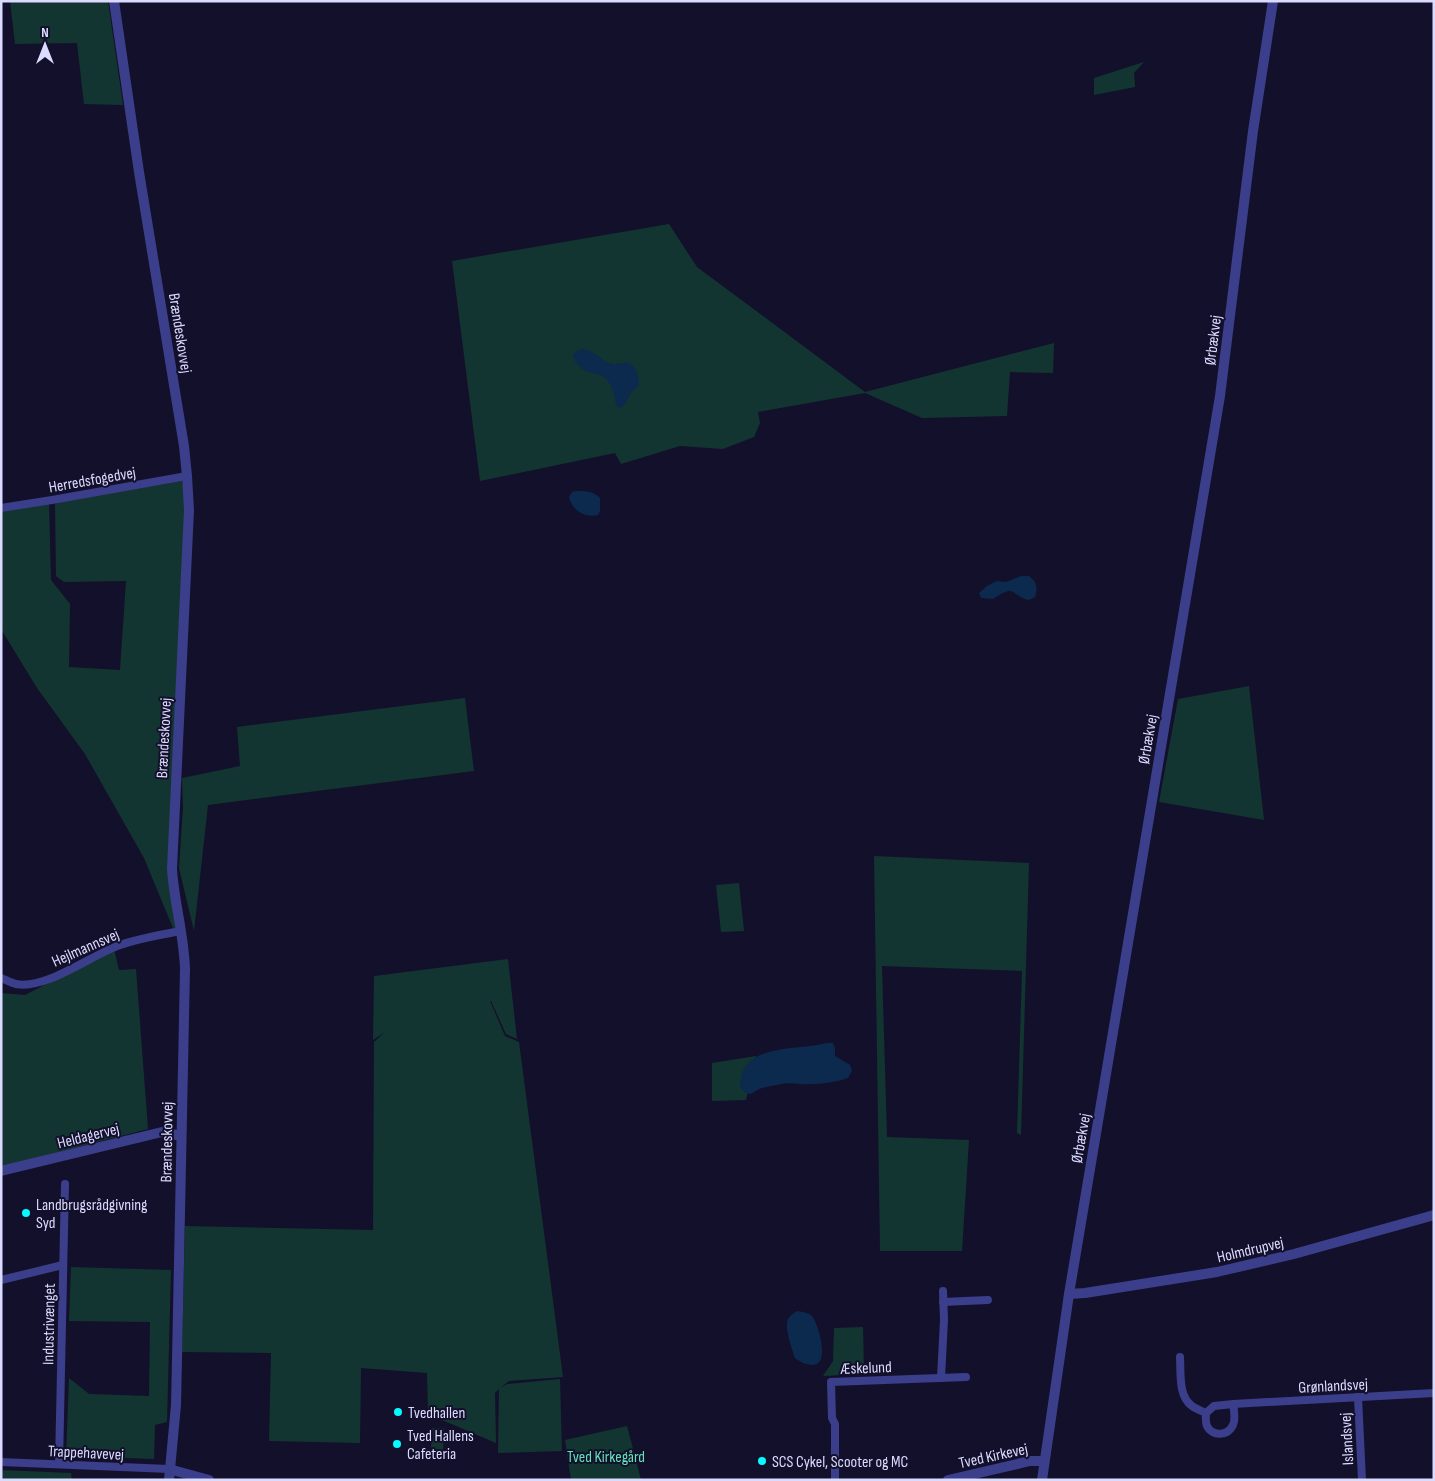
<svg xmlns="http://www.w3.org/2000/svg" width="1435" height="1481" font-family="'Sofia Sans Condensed',sans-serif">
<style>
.green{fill:#133531}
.water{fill:#0c294e}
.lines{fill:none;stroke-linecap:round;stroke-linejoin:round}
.minor{stroke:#3b3e8a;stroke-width:8}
.tertiary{stroke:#3b3e8a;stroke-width:10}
.poi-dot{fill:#06faff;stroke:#13102b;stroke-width:2}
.labels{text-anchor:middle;stroke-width:4;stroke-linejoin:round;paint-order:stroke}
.street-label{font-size:16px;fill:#dbdaff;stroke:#13102b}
.poi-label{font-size:16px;fill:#dbdaff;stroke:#13102b;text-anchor:start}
.park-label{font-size:16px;fill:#62e3b8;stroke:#13102b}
</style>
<rect width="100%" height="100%" fill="#13102b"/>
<g class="green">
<polygon points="10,1 108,1 123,105 84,104 77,43 15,44"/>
<polygon points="1144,62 1134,73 1135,87 1094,95 1094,78"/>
<polygon points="669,224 697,267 865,392 1054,343 1053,373 1010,372 1007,416 922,418 865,393 758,412 760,423 754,437 723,449 680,446 621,464 615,453 480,481 452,261"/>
<polygon points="182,481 186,503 171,846 177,927 173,928 144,858 85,754 37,688 1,629 1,512 49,503 51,580 70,604 69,667 120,670 126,581 64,582 56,576 55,503"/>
<polygon points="1249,686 1264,820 1159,802 1178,699"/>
<polygon points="465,698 474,771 208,805 194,931 179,868 183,807 182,778 240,766 237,727"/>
<polygon points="874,856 1029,863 1021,1135 1017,1133 1022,971 882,966 887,1137 969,1140 962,1251 880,1251"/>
<polygon points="739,883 744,931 721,932 716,885"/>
<polygon points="114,949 119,970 136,969 148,1129 1,1167 1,993 25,995"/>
<polygon points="508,959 517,1039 506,1034 491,1001 490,1001 505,1036 519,1042 563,1377 509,1381 500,1388 507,1384 560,1379 562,1451 498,1453 499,1389 495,1393 496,1443 428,1414 427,1373 361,1368 360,1443 269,1441 271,1353 182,1352 185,1226 373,1230 374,1042 385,1032 373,1040 374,976"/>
<polygon points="756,1056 746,1100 712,1101 712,1063"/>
<polygon points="71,1267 171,1270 167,1422 155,1425 154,1459 66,1456 69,1378 89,1394 149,1396 150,1322 69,1321"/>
<polygon points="863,1327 864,1370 861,1374 823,1376 833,1361 834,1328"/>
<polygon points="627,1426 641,1480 571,1480 565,1440"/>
<polygon points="432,1428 444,1428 443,1452 431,1451"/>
<polygon points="1,1470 71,1473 72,1480 1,1480"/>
</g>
<g class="water">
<path d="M581,349C593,349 598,358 609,363C616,366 622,362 629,363C635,365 640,378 639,384C638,388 634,389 631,393C628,397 627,402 624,406L620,408L616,406C615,399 614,392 611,386C604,370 589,376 580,367C577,365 575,361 573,357L575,352Z"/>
<path d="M577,491C586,491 593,491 600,498V511L598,515C585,518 572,511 569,497L572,492Z"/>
<path d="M1021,576H1029C1037,582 1038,587 1035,597L1029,600C1009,595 1017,583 993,599L981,598L979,593L987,586L997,581L1006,582Z"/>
<path d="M827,1043H833L835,1048V1056L850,1065L852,1071L848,1078C836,1082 822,1084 809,1084C800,1085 791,1082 782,1084C776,1085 769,1086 762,1088C752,1091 750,1100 740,1087C740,1042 797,1051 827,1043Z"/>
<path d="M797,1311C803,1312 808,1312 812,1316C818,1323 826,1353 820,1361C814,1369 801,1363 795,1358C792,1349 784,1328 788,1319C790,1315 794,1313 797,1311Z"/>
</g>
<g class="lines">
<g class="minor">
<polyline points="1,508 52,500 187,476"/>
<path d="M1,978C6,980 11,983 16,984C46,990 91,955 120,945C140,938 160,935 181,931"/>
<polyline points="1,1280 63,1265"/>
<polyline points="943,1302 988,1300"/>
<path d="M1180,1357C1181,1373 1178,1396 1192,1406C1196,1409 1202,1411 1206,1413"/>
<polyline points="941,1378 944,1320 943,1291"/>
<polyline points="1358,1397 1362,1480"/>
<path d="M1233,1404C1234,1410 1236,1419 1233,1425C1228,1436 1212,1437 1207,1426C1205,1422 1206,1417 1206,1413L1214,1406L1233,1404L1434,1393"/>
<polyline points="1,1462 169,1469"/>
<polyline points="59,1464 65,1184"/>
<polyline points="835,1480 835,1424 832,1418 831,1382 966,1377"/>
</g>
<g class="tertiary">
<path d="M114,1L139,172L184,446L187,476L189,510L172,869C174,902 184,935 185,969L177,1359L176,1405L169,1480"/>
<polyline points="1,1171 162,1132 181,1136"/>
<polyline points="1069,1294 1085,1293 1217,1272 1294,1254 1434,1215"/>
<polyline points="169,1469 209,1480"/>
<polyline points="948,1480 1030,1461 1043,1461"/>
<polyline points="1042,1480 1069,1294 1220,396 1253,131 1273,1"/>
</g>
</g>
<g class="poi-dot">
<circle cx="26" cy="1213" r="5"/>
<circle cx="398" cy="1412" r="5"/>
<circle cx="397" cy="1444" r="5"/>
<circle cx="762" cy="1461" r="5"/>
</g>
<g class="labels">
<g class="street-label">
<text transform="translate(181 333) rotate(81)" y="6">Brændeskovvej</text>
<text transform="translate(1212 340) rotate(-83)" y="6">Ørbækvej</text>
<text transform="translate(92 479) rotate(-10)" y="6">Herredsfogedvej</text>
<text transform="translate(163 738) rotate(-87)" y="6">Brændeskovvej</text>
<text transform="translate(1147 739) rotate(-80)" y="6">Ørbækvej</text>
<text transform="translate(85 947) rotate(-24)" y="6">Hejlmannsvej</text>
<text transform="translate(88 1135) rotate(-14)" y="6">Heldagervej</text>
<text transform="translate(1080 1138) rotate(-80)" y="6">Ørbækvej</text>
<text transform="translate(166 1142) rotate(-89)" y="6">Brændeskovvej</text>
<text transform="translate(1250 1249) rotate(-13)" y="6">Holmdrupvej</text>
<text transform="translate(48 1324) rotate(-89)" y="6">Industrivænget</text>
<text transform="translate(866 1367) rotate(-2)" y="6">Æskelund</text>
<text transform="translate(1333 1385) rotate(-3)" y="6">Grønlandsvej</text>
<text transform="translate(1346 1439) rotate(-93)" y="6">Islandsvej</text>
<text transform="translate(86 1452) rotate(3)" y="6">Trappehavevej</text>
<text transform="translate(993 1455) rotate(-12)" y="6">Tved Kirkevej</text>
</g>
<g class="poi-label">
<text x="36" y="1210">Landbrugsrådgivning<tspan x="36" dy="18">Syd</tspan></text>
<text x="408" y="1418">Tvedhallen</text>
<text x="407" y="1441">Tved Hallens<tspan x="407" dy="18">Cafeteria</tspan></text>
<text x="772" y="1467">SCS Cykel, Scooter og MC</text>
</g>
<g class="park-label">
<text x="606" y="1462">Tved Kirkegård</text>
</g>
</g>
<rect width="1435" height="1481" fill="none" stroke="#dbdaff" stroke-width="5"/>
<g transform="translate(45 45)" stroke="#13102b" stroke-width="4" paint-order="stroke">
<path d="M0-4L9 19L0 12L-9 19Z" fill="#dbdaff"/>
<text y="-8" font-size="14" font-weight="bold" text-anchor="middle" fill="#dbdaff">N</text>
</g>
</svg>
